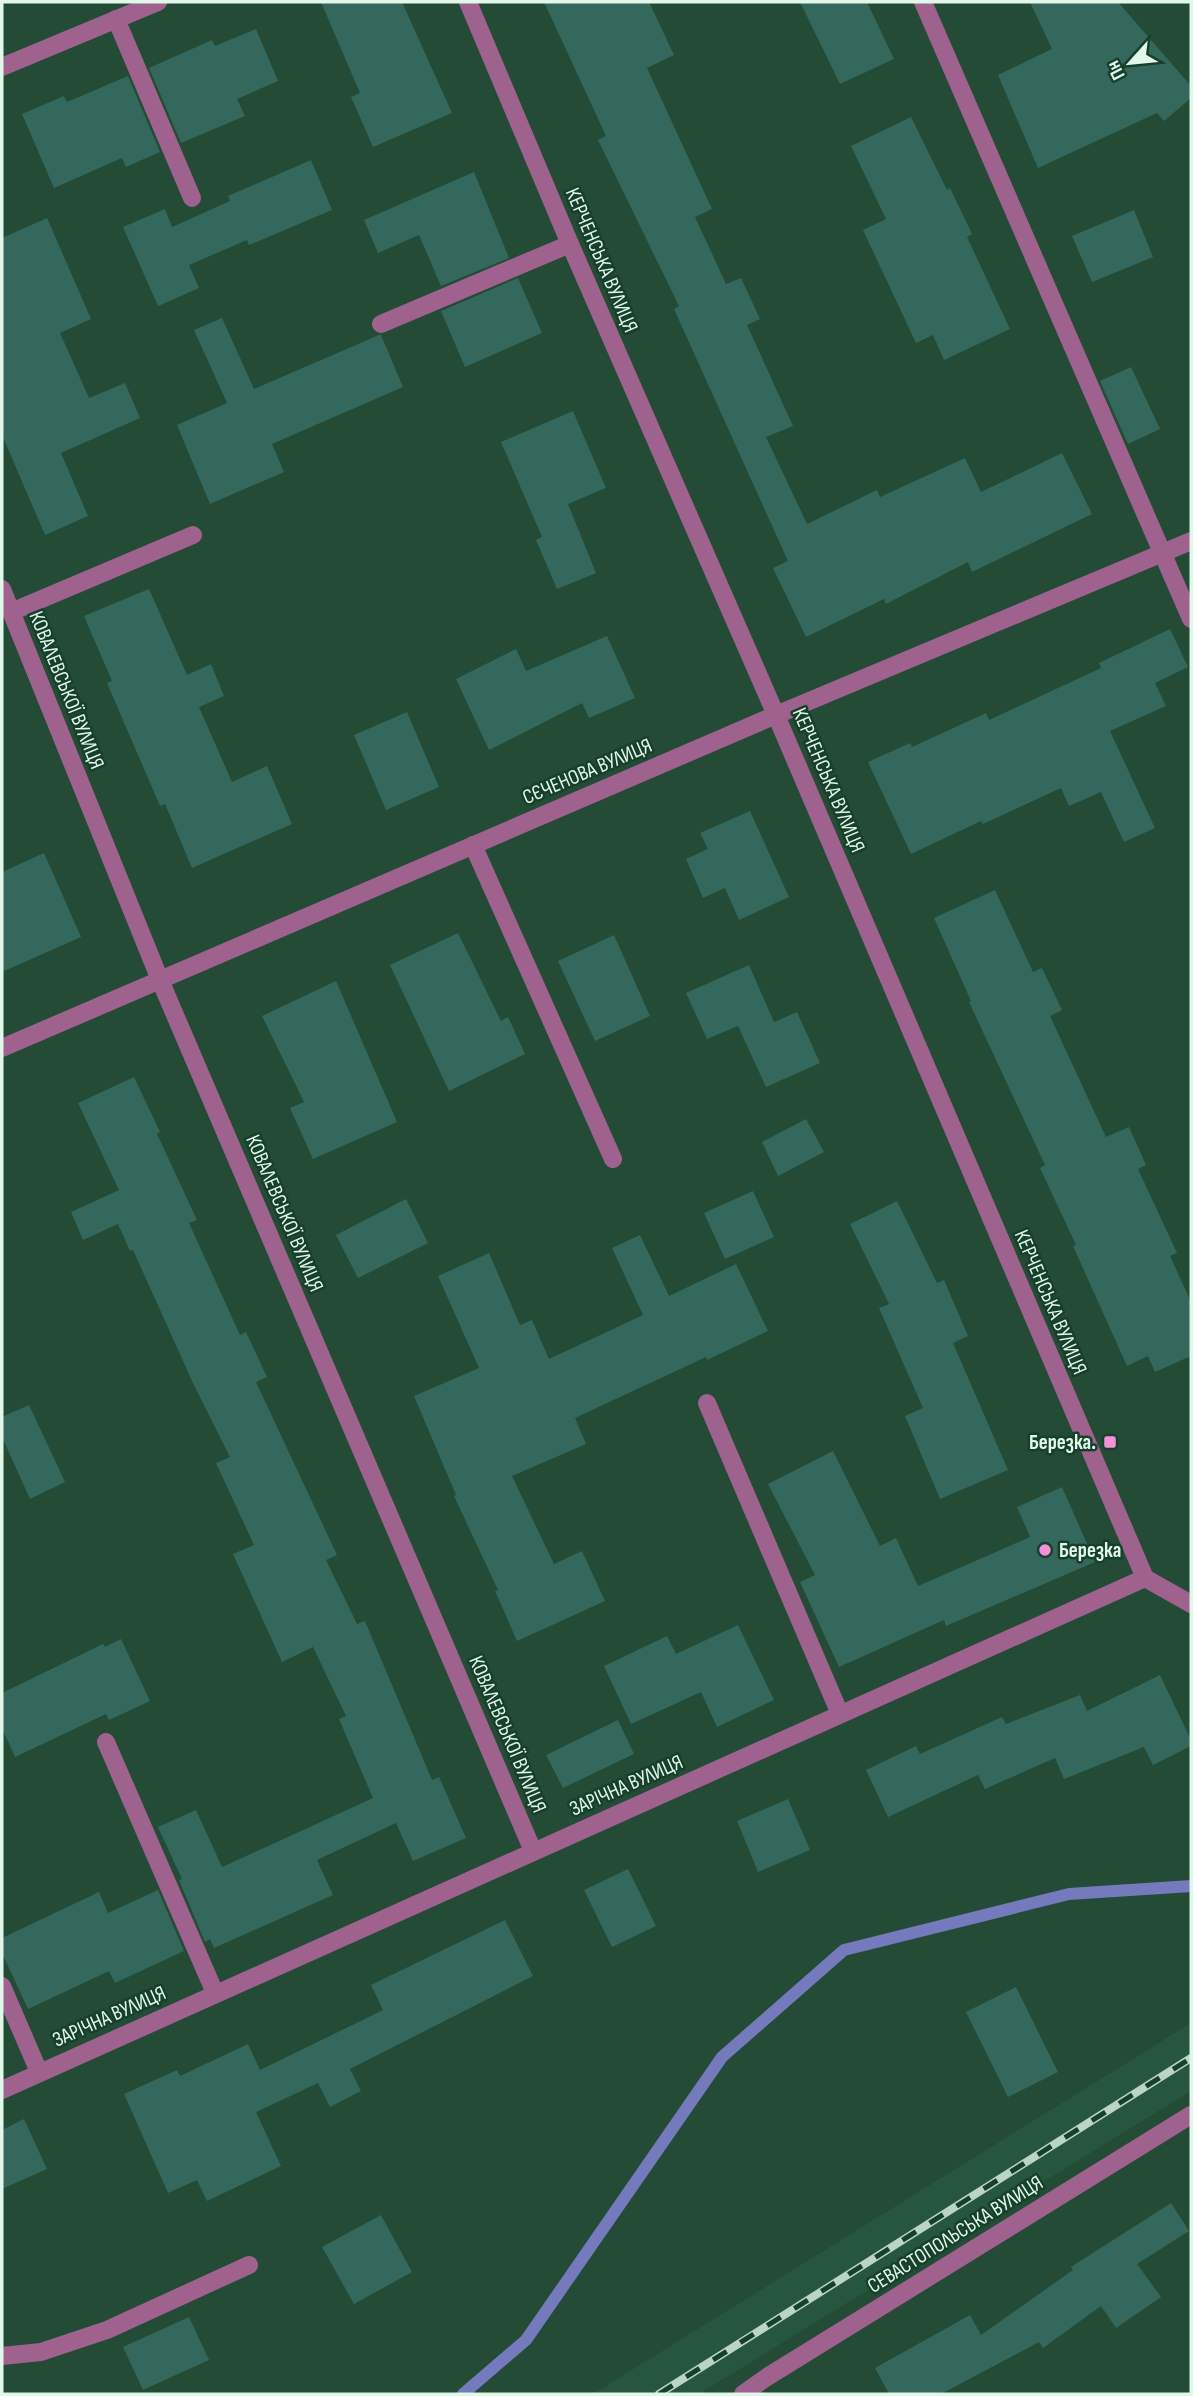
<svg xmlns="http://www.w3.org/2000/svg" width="1193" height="2396" font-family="'Sofia Sans Condensed',sans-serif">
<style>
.built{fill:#26573e}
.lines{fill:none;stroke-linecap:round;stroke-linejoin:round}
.stream{stroke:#747abc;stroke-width:12}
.building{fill:#34685d}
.minor{stroke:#9f618d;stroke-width:18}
.rail-casing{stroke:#bad4c5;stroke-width:8}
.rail{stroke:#17402c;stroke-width:5;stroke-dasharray:16;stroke-linecap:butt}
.poi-dot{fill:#f391d6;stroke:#17402c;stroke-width:2.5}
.labels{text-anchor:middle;stroke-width:5;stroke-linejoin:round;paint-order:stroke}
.street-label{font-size:21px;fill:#e1f7e9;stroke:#17402c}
.poi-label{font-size:21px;font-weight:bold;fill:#e1f7e9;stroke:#17402c;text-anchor:end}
</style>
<rect width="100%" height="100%" fill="#234b36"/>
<polygon class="built" points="1191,2023 1191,2091 699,2394 593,2394"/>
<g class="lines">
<polyline class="stream" points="463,2394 526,2340 722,2057 844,1950 1069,1894 1191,1886"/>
</g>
<g class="building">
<polygon points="321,2 402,2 452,113 373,147 351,97 360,93"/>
<polygon points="544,2 649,2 674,55 647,68 712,209 695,217 726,284 741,278 760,319 747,325 793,426 766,437 807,524 877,490 880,497 965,458 981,492 1062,453 1092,514 972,572 968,562 886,604 884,599 806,637 773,568 788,561 674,309 679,306 598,140 606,136"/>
<polygon points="800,2 867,2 894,59 840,84"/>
<polygon points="1030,2 1118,2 1191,86 1191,98 1164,121 1157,113 1038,168 998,75 1052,49"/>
<polygon points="256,29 278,81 237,99 245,116 181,143 149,68 212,40 215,46"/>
<polygon points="128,76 160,152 126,167 122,158 54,188 22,114 64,96 67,102"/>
<polygon points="911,117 947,190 950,188 972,234 967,237 1010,329 944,360 933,335 916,343 863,230 886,219 851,146"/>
<polygon points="311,160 332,210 249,245 247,240 189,265 199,288 158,306 123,227 165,209 172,227 230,201 228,196"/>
<polygon points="474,172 509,258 441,286 419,235 378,253 364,220"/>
<polygon points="1134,210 1153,257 1092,282 1072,236"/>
<polygon points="47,218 91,319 60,333 89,398 125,383 140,418 61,453 88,516 45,535 2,435 2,238"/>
<polygon points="518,278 542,333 465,367 441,311"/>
<polygon points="222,318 254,389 379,335 381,335 403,387 272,444 284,472 210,504 177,425 227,403 194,330"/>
<polygon points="1131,367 1160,429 1128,444 1100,381"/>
<polygon points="573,411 606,488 568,504 596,573 557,589 536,540 542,537 501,442"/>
<polygon points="149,589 187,675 211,664 224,696 199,707 232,782 267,766 292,824 192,868 165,804 160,806 107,683 112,681 84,616"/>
<polygon points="1170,629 1188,667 1155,683 1166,706 1110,731 1155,828 1124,842 1101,792 1069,806 1061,788 983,824 981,821 911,854 868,762 910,743 912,747 986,713 989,720 1101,668 1099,663"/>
<polygon points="607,636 635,698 589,718 582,703 489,750 456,679 516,649 526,671"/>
<polygon points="407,712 439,787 386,810 354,735"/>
<polygon points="750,811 789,897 739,920 725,888 703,898 686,859 708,849 700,833"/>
<polygon points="44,853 81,937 2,972 2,872"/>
<polygon points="995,890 1033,972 1042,968 1062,1010 1050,1016 1106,1137 1129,1127 1146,1165 1138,1169 1177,1253 1170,1256 1191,1302 1191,1356 1155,1372 1148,1356 1127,1366 1073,1246 1076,1245 1040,1168 1045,1165 969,1002 971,1001 934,918"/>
<polygon points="458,933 501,1021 508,1017 525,1054 449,1091 390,965"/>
<polygon points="614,935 650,1016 595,1041 558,961"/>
<polygon points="749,965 774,1022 797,1012 820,1063 766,1087 738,1026 707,1039 686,993"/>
<polygon points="336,981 397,1122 313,1159 290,1108 304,1102 262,1016"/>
<polygon points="134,1077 160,1132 157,1134 197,1220 189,1223 240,1335 246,1332 267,1377 256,1382 337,1555 326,1560 357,1624 365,1621 432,1780 439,1777 466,1838 413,1861 396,1823 317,1860 333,1895 214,1948 210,1939 205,1942 179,1880 182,1879 158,1827 196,1810 222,1867 373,1798 339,1719 346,1716 313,1647 282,1662 233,1554 254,1545 216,1463 230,1457 193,1383 133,1250 130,1251 118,1224 83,1240 71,1212 119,1190 78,1103"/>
<polygon points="806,1119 824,1152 778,1176 762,1142"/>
<polygon points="753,1191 774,1237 725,1259 704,1213"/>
<polygon points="406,1199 428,1243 358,1278 336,1235"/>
<polygon points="897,1201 937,1283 944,1280 968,1336 953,1343 1008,1470 940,1499 905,1416 923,1408 879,1308 889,1304 850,1224"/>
<polygon points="640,1235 669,1296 736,1264 768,1331 707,1360 706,1357 575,1418 586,1444 512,1476 554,1564 582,1551 605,1601 517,1641 495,1591 498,1590 454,1496 456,1495 414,1396 479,1368 438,1276 489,1253 520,1325 532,1320 549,1359 643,1315 612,1248"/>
<polygon points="29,1405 65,1482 30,1499 2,1437 2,1417"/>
<polygon points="833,1451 880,1546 896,1538 918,1586 1030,1537 1017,1507 1062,1487 1095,1562 946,1626 944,1620 839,1667 800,1582 815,1575 768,1484"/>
<polygon points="738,1625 774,1700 717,1727 701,1692 631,1724 604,1666 667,1636 676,1654"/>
<polygon points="121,1639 150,1701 109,1720 106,1714 15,1757 2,1728 2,1693 103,1644 105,1647"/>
<polygon points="1160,1675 1191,1740 1191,1746 1153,1765 1144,1747 1064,1779 1055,1758 985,1789 978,1775 888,1817 866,1770 916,1746 920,1754 1002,1717 1006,1724 1080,1695 1087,1711"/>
<polygon points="618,1720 634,1754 563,1788 546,1755"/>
<polygon points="788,1799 810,1850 758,1872 737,1821"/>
<polygon points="628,1869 656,1926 612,1947 584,1890"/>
<polygon points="158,1890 184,1951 115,1983 109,1971 28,2009 2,1953 2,1938 99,1892 108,1913"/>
<polygon points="505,1920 533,1976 350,2069 361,2091 330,2107 318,2083 256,2112 281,2166 207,2201 197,2180 168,2193 124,2094 177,2070 180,2076 248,2044 260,2070 383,2010 371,1985"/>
<polygon points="1016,1987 1058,2072 1008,2097 966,2012"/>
<polygon points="24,2119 47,2169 2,2189 2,2130"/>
<polygon points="1171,2203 1189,2231 1137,2264 1161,2297 1116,2328 1101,2306 1043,2348 1039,2342 941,2394 889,2394 875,2368 970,2315 981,2335 1073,2270 1071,2267"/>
<polygon points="381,2215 412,2272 354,2304 322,2247"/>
<polygon points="189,2317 209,2360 143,2390 123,2347"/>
</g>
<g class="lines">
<g class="minor">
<polyline points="468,2 570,244 776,715 1145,1578"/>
<polyline points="923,2 1191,619"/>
<polyline points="116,19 192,198"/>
<polyline points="2,67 158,2"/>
<polyline points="381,324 570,244"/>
<polyline points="2,589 160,980 533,1851"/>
<polyline points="11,612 193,535"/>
<polyline points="473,845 613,1159"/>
<polyline points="2,1048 776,715 1191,541"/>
<polyline points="707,1403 840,1714"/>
<polyline points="1145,1578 1191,1604"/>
<polyline points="106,1742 215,1993"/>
<polyline points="2,1986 39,2072"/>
<polyline points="2,2090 1145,1578"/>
<polyline points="2,2356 41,2352 107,2330 249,2265"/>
<polyline points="743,2394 767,2377 1191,2115"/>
</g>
<defs>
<polyline id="rail" points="659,2394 1191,2058"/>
</defs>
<use href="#rail" class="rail-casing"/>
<use href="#rail" class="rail"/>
</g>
<g class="poi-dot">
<rect x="1103" y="1435" width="14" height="14" rx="3.5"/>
<circle cx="1045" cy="1550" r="7"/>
</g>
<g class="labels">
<g class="street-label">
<text transform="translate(602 260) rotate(67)" y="7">КЕРЧЕНСЬКА ВУЛИЦЯ</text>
<text transform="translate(67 690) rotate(68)" y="7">КОВАЛЕВСЬКОЇ ВУЛИЦЯ</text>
<text transform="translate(587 771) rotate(-23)" y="7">СЄЧЕНОВА ВУЛИЦЯ</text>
<text transform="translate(829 780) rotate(67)" y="7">КЕРЧЕНСЬКА ВУЛИЦЯ</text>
<text transform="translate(285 1213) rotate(67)" y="7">КОВАЛЕВСЬКОЇ ВУЛИЦЯ</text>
<text transform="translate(1051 1302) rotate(67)" y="7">КЕРЧЕНСЬКА ВУЛИЦЯ</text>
<text transform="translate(508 1734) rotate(67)" y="7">КОВАЛЕВСЬКОЇ ВУЛИЦЯ</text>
<text transform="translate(626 1785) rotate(-24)" y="7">ЗАРІЧНА ВУЛИЦЯ</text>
<text transform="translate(109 2016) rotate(-24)" y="7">ЗАРІЧНА ВУЛИЦЯ</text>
<text transform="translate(955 2234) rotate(-32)" y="7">СЕВАСТОПОЛЬСЬКА ВУЛИЦЯ</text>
</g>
<g class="poi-label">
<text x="1096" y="1449">Березка.</text>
<text x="1059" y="1557" text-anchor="start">Березка</text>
</g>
</g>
<rect width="1193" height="2396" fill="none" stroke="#e1f7e9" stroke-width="7"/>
<g transform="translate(1130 63) rotate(243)" stroke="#17402c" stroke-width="5" paint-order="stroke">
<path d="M0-5L12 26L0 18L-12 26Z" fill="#e1f7e9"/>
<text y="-10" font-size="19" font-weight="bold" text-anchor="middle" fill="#e1f7e9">Пн</text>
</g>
</svg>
